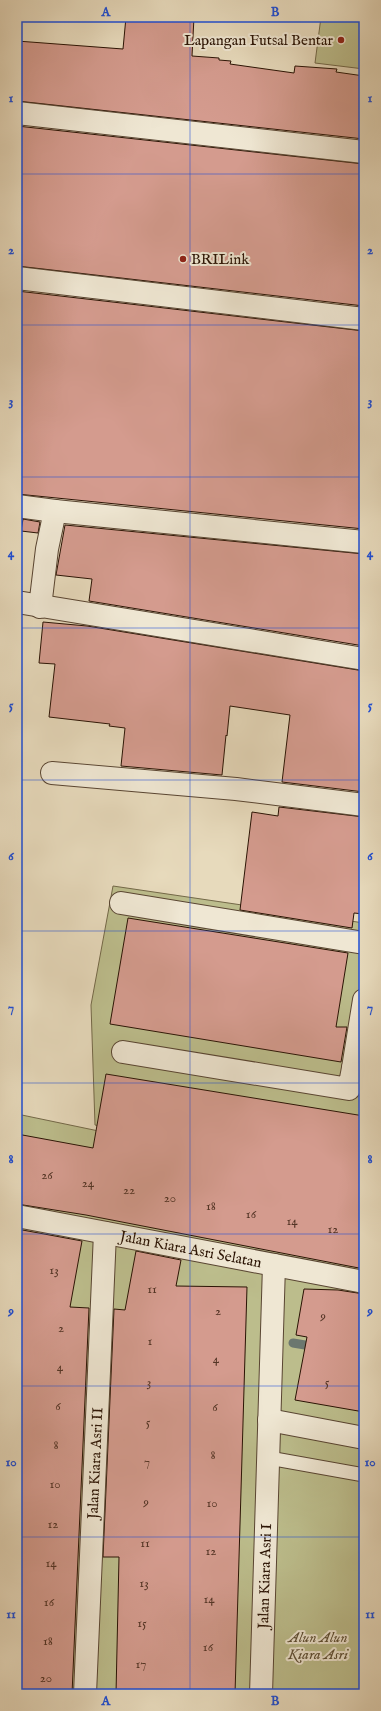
<svg xmlns="http://www.w3.org/2000/svg" width="381" height="1711" font-family="'IM FELL English',serif">
<style>
.green{fill:#bcbd8c;stroke:#736848}
.lines{fill:none;stroke-linecap:round;stroke-linejoin:round}
.stream{stroke:#6c776f;stroke-width:9}
.building{fill:#d49b8e;stroke:#2a1304}
.service-casing{stroke:#594532;stroke-width:15}
.minor-casing{stroke:#594532;stroke-width:24}
.service{stroke:#efe7d3;stroke-width:13}
.minor{stroke:#efe7d3;stroke-width:22}
.grid{fill:none;stroke:#1d4ed8;stroke-width:1;stroke-opacity:0.55}
.poi-dot{fill:#8f2418;stroke:#efe7d3;stroke-width:1.5}
.labels{text-anchor:middle;stroke-width:4;stroke-linejoin:round;paint-order:stroke}
.number-label{font-size:13px;fill:#543526}
.poi-label{font-size:15px;fill:#2a1304;stroke:#efe7d3;text-anchor:end}
.street-label{font-size:15px;fill:#2a1304;stroke:#efe7d3}
.park-label{font-size:15px;font-style:italic;fill:#5d4e34;stroke:#efe7d3}
.neatline{fill:none;stroke:#1d4ed8;stroke-width:1.5}
.grid-label{font-size:13px;text-anchor:middle;font-weight:bold;fill:#1d4ed8}
</style>
<rect width="100%" height="100%" fill="#e7dabc"/>
<filter id="stains"><feTurbulence type="fractalNoise" baseFrequency=".005" numOctaves="4"/><feColorMatrix values="0 0 0 0 .2 0 0 0 0 .09 0 0 0 0 .02 0 0 0 .5 -.17"/></filter>
<radialGradient id="worn" r=".72"><stop offset=".6" stop-color="#630" stop-opacity="0"/><stop offset="1" stop-color="#630" stop-opacity=".3"/></radialGradient>
<g class="green">
<polygon points="321,17 364,17 364,69 315,63"/>
<polygon points="113,886 364,923 364,1175 287,1166 95,1125 91,1005"/>
<polygon points="17,1114 286,1170 364,1180 364,1694 17,1694"/>
</g>
<g class="lines">
<polyline class="stream" points="293,1343 317,1347"/>
</g>
<g class="building">
<polygon points="126,17 194,17 192,56 219,58 219,60 231,61 230,64 294,73 295,66 337,69 336,72 364,76 364,139 17,101 17,41 123,49"/>
<polygon points="17,126 364,164 364,306 17,266"/>
<polygon points="17,291 364,331 364,529 17,494"/>
<polygon points="23,519 40,522 38,533 21,531"/>
<polygon points="65,525 364,554 364,646 89,601 92,579 56,575"/>
<polygon points="43,622 87,626 364,671 364,792 282,782 290,715 230,706 227,736 226,735 222,775 121,766 125,728 109,726 110,724 49,717 55,664 39,663"/>
<polygon points="279,807 364,817 364,914 354,913 352,928 240,910 252,812 278,816"/>
<polygon points="128,918 348,953 336,1027 347,1027 341,1062 110,1024"/>
<polygon points="106,1074 364,1116 364,1269 86,1215 17,1204 17,1134 93,1148"/>
<polygon points="17,1229 82,1241 70,1307 89,1308 72,1694 19,1694 21,1634 17,1634"/>
<polygon points="136,1251 181,1260 176,1286 247,1287 235,1694 116,1694 119,1557 103,1557 114,1309 125,1310"/>
<polygon points="304,1289 338,1290 364,1294 364,1412 295,1400 307,1337 296,1335"/>
</g>
<g class="lines">
<defs>
<polyline id="service" points="269,1458 364,1475"/>
<g id="minor">
<polyline points="17,113 364,152"/>
<polyline points="17,278 364,319"/>
<polyline points="17,506 55,511 47,549 40,607"/>
<polyline points="55,511 364,542"/>
<polyline points="17,602 364,659"/>
<polyline points="52,773 236,789 364,805"/>
<polyline points="121,903 364,943"/>
<polyline points="364,1000 353,1068 364,1070"/>
<polyline points="123,1052 349,1089 353,1068"/>
<path id="s1" d="M17,1216L364,1282"/>
<polyline points="269,1420 364,1438"/>
<path id="s2" d="M85,1694L105,1233"/>
<path id="s3" d="M261,1694L274,1265"/>
</g>
</defs>
<use href="#service" class="service-casing"/>
<use href="#minor" class="minor-casing"/>
<use href="#service" class="service"/>
<use href="#minor" class="minor"/>
</g>
<path class="grid" d="M190,17V1694M17,174H364M17,325H364M17,477H364M17,628H364M17,780H364M17,931H364M17,1083H364M17,1234H364M17,1386H364M17,1537H364"/>
<g class="poi-dot">
<circle cx="341" cy="40" r="4"/>
<circle cx="183" cy="259" r="4"/>
</g>
<g class="labels">
<g class="number-label">
<text x="47" y="1179">26</text>
<text x="88" y="1187">24</text>
<text x="129" y="1194">22</text>
<text x="170" y="1202">20</text>
<text x="211" y="1210">18</text>
<text x="251" y="1218">16</text>
<text x="292" y="1225">14</text>
<text x="333" y="1233">12</text>
<text x="54" y="1274">13</text>
<text x="152" y="1293">11</text>
<text x="218" y="1315">2</text>
<text x="323" y="1320">9</text>
<text x="61" y="1332">2</text>
<text x="150" y="1345">1</text>
<text x="216" y="1363">4</text>
<text x="60" y="1371">4</text>
<text x="149" y="1386">3</text>
<text x="327" y="1386">5</text>
<text x="58" y="1410">6</text>
<text x="215" y="1411">6</text>
<text x="148" y="1426">5</text>
<text x="56" y="1449">8</text>
<text x="213" y="1459">8</text>
<text x="147" y="1466">7</text>
<text x="55" y="1488">10</text>
<text x="146" y="1506">9</text>
<text x="212" y="1507">10</text>
<text x="53" y="1528">12</text>
<text x="145" y="1547">11</text>
<text x="211" y="1555">12</text>
<text x="51" y="1567">14</text>
<text x="144" y="1587">13</text>
<text x="209" y="1603">14</text>
<text x="49" y="1606">16</text>
<text x="142" y="1627">15</text>
<text x="48" y="1645">18</text>
<text x="208" y="1651">16</text>
<text x="141" y="1668">17</text>
<text x="46" y="1682">20</text>
</g>
<g class="poi-label">
<text x="333" y="45">Lapangan Futsal Bentar</text>
<text x="191" y="264" text-anchor="start">BRILink</text>
</g>
<g class="street-label">
<text dy="5" stroke="none"><textPath href="#s1" startOffset="177">Jalan Kiara Asri Selatan</textPath></text>
<text dy="5" stroke="none"><textPath href="#s2" startOffset="231">Jalan Kiara Asri II</textPath></text>
<text dy="5" stroke="none"><textPath href="#s3" startOffset="118">Jalan Kiara Asri I</textPath></text>
</g>
<g class="park-label">
<text x="318" y="1642">Alun Alun<tspan x="318" dy="17">Kiara Asri</tspan></text>
</g>
</g>
<rect width="381" height="1711" fill="none" stroke="#e7dabc" stroke-width="44"/>
<rect x="22" y="22" width="337" height="1667" class="neatline"/>
<g class="grid-label">
<text x="106" y="16">A</text>
<text x="275" y="16">B</text>
<text x="11" y="102">1</text>
<text x="370" y="102">1</text>
<text x="11" y="254">2</text>
<text x="370" y="254">2</text>
<text x="11" y="405">3</text>
<text x="370" y="405">3</text>
<text x="11" y="557">4</text>
<text x="370" y="557">4</text>
<text x="11" y="709">5</text>
<text x="370" y="709">5</text>
<text x="11" y="860">6</text>
<text x="370" y="860">6</text>
<text x="11" y="1012">7</text>
<text x="370" y="1012">7</text>
<text x="11" y="1163">8</text>
<text x="370" y="1163">8</text>
<text x="11" y="1315">9</text>
<text x="370" y="1315">9</text>
<text x="11" y="1466">10</text>
<text x="370" y="1466">10</text>
<text x="11" y="1618">11</text>
<text x="370" y="1618">11</text>
<text x="106" y="1705">A</text>
<text x="275" y="1705">B</text>
</g>
<rect width="100%" height="100%" filter="url(#stains)"/>
<rect width="100%" height="100%" fill="url(#worn)"/>
</svg>
